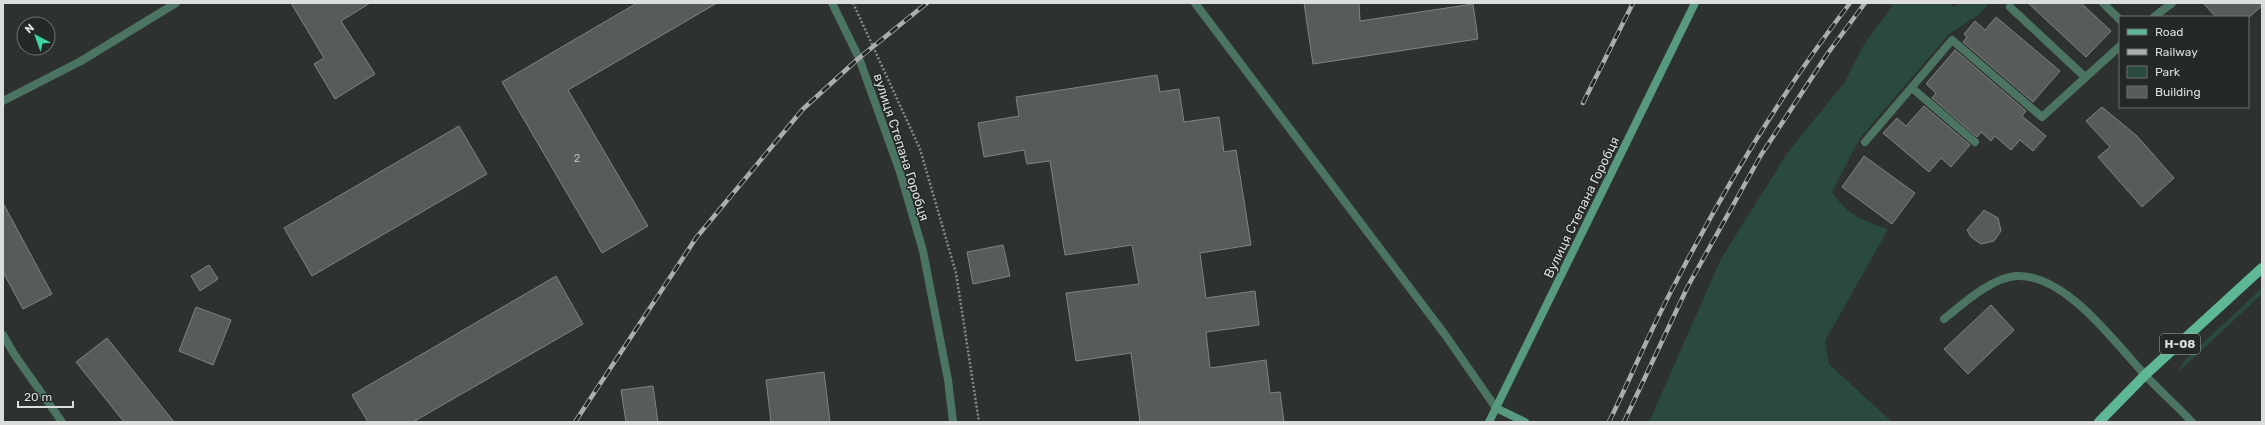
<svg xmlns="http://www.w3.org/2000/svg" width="2265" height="425" font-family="Rubik,sans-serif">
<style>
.green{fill:#2a4a3d}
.building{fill:#575b59;stroke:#7f8482}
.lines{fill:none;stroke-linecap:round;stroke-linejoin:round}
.path{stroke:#858987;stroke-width:2.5;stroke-dasharray:2 2;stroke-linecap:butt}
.lane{stroke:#4c7463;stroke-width:8}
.street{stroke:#4c7463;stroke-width:8}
.secondary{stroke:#579a80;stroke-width:8}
.primary{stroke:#5eb795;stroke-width:10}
.rail-casing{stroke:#abaead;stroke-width:4.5}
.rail{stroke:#242826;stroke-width:3;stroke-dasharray:9;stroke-linecap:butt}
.labels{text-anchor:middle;stroke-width:3;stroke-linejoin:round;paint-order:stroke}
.number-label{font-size:11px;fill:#babdbc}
.shield{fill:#242826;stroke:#a4a7a6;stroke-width:1}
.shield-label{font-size:12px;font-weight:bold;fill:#dbdedd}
.street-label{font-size:13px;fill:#dbdedd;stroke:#242826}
</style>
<rect width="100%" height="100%" fill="#2d3230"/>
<g class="green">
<path d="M1894,3H1949L1953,7L1960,3H1990L1978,15L1949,34L1860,138L1832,192C1847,215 1863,221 1888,229L1825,341L1829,364L1892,422H1649L1721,259L1788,152L1844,83L1864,45Z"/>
<polygon points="2262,288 2262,294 2176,374 2186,359"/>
</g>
<g class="building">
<polygon points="291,3 370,3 341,21 375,74 335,99 314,64 324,58"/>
<polygon points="637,3 717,3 568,90 648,226 602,253 502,82"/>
<polygon points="1304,3 1359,3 1360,21 1473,4 1478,39 1313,64"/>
<polygon points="2028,3 2081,3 2111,31 2086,57"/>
<polygon points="2203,3 2262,3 2262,6 2249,17 2216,17"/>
<polygon points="1996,17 2060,71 2033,102 1963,42 1967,37 1964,34 1975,21 1985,30"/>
<polygon points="1955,50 2026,111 2022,116 2046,136 2033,151 2020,140 2011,150 1995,136 1991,141 1981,132 1977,137 1932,98 1936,93 1926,84"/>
<polygon points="1157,75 1160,92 1179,89 1184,122 1219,117 1224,152 1236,150 1251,245 1200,253 1206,298 1255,291 1259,325 1206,332 1210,368 1266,360 1270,393 1280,392 1284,422 1140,422 1131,353 1076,361 1066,293 1139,284 1132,245 1065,255 1050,161 1027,164 1024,150 984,157 978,123 1019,116 1016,97"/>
<polygon points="1924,106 1970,145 1951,167 1941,158 1929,172 1883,133 1897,118 1906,126"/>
<polygon points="2102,107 2137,136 2174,178 2142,207 2098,157 2110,147 2086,121"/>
<polygon points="459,126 487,174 312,276 284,228"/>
<polygon points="1864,156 1915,193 1892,224 1842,187"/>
<polygon points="3,203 52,294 23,309 3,272"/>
<polygon points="1984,210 1998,218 2001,231 1994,241 1981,244 1971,237 1967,230"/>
<polygon points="1003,245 1010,276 973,284 967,252"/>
<polygon points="209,265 218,279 200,291 191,276"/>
<polygon points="556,276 583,324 413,422 368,422 352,395"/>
<polygon points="1991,305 2014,330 1968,374 1944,349"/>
<polygon points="196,307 231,320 213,365 179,351"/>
<polygon points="107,338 174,422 124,422 76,362"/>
<polygon points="824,372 830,422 771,422 766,380"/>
<polygon points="653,386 658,422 626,422 621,390"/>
</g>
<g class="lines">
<polyline class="path" points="853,3 920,149 956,273 979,422"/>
<g class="lane">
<polyline points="2103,3 2120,20"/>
<polyline points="2010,7 2085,77"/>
<polyline points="2154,17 2172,3"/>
<polyline points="1912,88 1975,142"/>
<polyline points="3,101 81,61"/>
<polyline points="1865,142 1952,40 2042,117 2120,46"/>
<path d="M1944,319C1963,304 1991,278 2016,276C2065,273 2115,343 2145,375C2160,391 2177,406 2192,422"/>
<polyline points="3,335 14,354 62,422"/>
</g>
<g class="street">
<polyline points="832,3 859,58 900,172 923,251 948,380 953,422"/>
<polyline points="1195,3 1446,336 1496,408"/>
<polyline points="81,61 176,3"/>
</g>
<g class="secondary">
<polyline points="1496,408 1525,422"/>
<polyline points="1489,422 1695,3"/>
</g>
<polyline class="primary" points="2099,422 2145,375 2262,268"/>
<defs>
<g id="rail">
<polyline points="1583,103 1633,3"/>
<polyline points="575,422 696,238 803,109 859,58 927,3"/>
<path d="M1609,422C1632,375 1652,326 1677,280C1727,183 1784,89 1850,3"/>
<polyline points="1624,422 1688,286 1761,155 1828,53 1865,3"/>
</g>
</defs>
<use href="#rail" class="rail-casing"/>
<use href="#rail" class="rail"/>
</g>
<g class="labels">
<g class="number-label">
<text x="577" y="162">2</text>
</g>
<rect class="shield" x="2160" y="334" width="40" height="20" rx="3"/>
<g class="shield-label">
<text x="2180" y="348">Н-08</text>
</g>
<g class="street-label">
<text transform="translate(902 147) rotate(72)" y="5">вулиця Степана Горобця</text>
<text transform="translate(1581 207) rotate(-64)" y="5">Вулиця Степана Горобця</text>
</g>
</g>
<rect width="2265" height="425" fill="none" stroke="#dbdedd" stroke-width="8"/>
<rect x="2119" y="16" width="130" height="92" fill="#242826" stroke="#6d716f"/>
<rect x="2127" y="29" width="20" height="6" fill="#5eb795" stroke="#6d716f"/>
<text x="2155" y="36" font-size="12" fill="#dbdedd">Road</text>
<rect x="2127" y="49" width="20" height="6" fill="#abaead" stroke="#6d716f"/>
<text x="2155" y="56" font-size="12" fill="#dbdedd">Railway</text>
<rect x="2127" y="66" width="20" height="12" fill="#2a4a3d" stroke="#6d716f"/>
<text x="2155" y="76" font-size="12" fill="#dbdedd">Park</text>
<rect x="2127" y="86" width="20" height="12" fill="#575b59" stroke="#6d716f"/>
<text x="2155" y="96" font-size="12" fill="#dbdedd">Building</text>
<g transform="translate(36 36) rotate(319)"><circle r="19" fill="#242826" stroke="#6d716f"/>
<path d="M0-3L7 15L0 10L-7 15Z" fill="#3ed4a3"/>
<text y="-6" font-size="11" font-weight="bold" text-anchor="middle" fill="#dbdedd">N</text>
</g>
<path d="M18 401v6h55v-6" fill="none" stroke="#dbdedd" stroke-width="2"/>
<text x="24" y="401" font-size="12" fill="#dbdedd" stroke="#242826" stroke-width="3" paint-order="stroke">20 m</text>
</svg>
